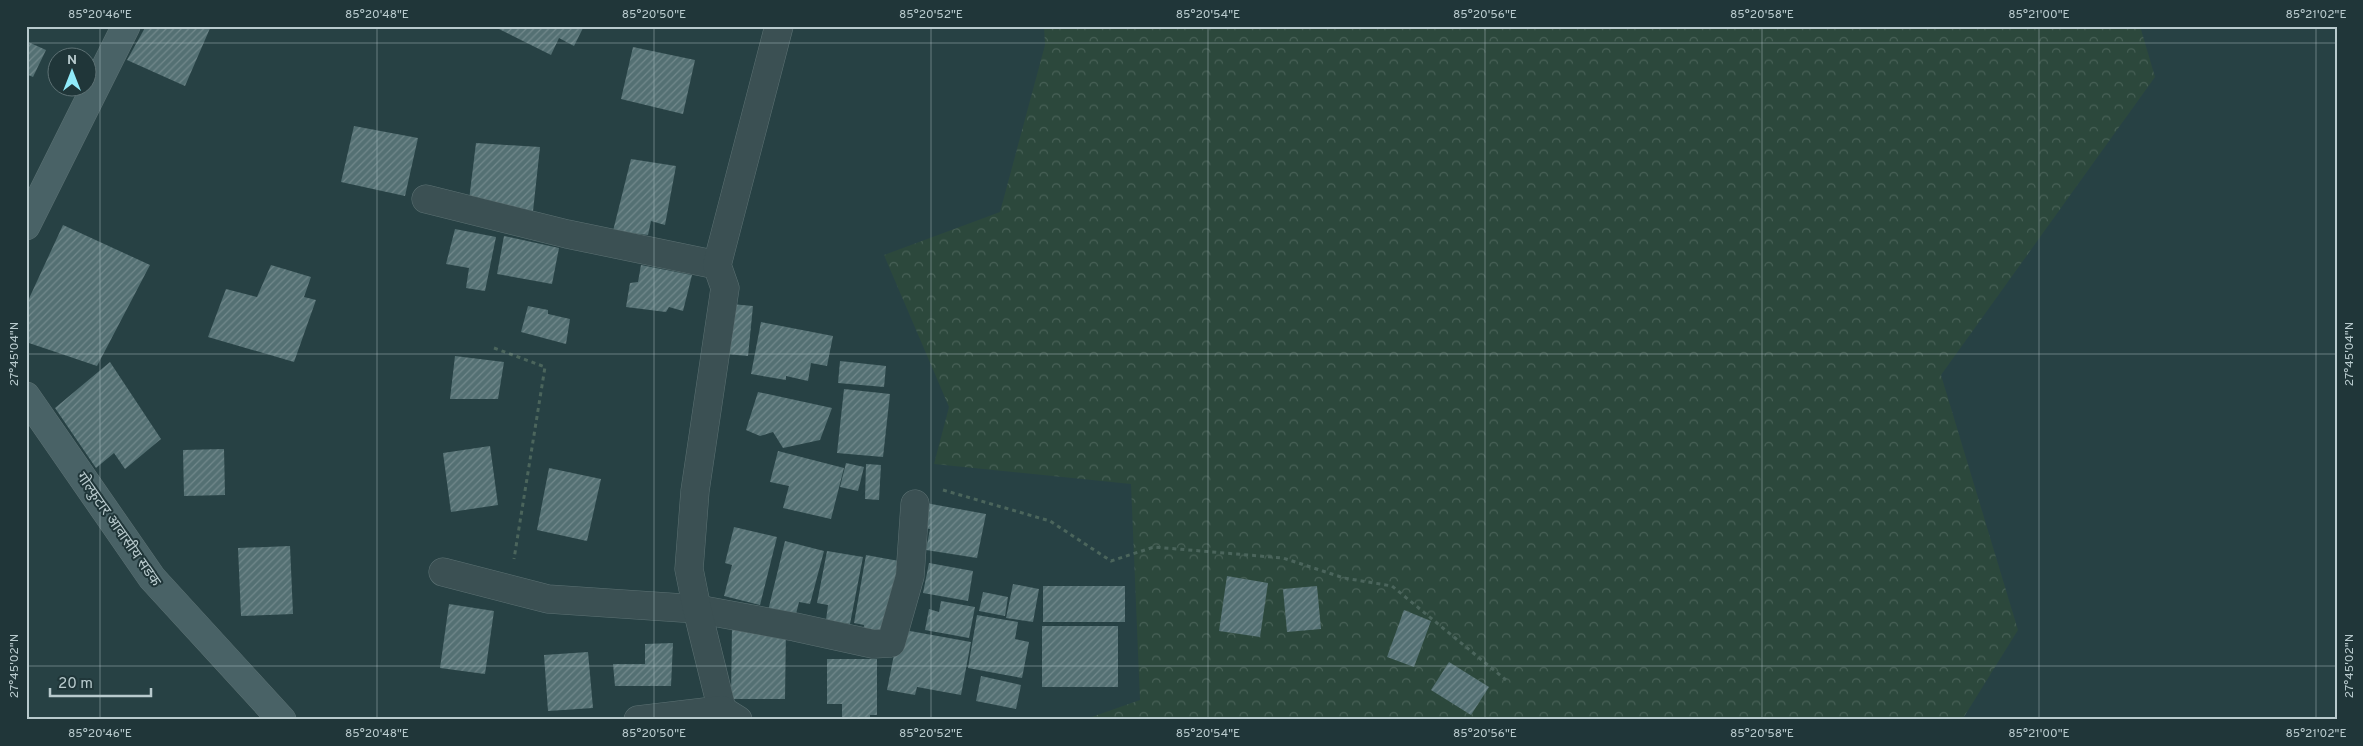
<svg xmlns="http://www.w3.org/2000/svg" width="2363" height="746" font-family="Overpass,'Noto Sans Devanagari',sans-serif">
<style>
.forest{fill:url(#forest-crowns)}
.building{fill:url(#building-hatch)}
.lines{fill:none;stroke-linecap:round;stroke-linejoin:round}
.minor-casing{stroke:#5c7173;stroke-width:29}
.secondary-casing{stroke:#5c7173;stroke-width:29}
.path{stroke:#4b655c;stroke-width:3;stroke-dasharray:4 4;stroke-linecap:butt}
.minor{stroke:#3b5053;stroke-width:28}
.secondary{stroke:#496266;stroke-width:28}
.ticks{fill:none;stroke:#b8cacd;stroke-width:1;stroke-opacity:0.45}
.labels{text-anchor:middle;stroke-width:4;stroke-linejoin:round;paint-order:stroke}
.street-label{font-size:15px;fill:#b8cacd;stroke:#203639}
.neatline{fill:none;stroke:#b8cacd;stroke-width:2}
.ticks-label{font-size:12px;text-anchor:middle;fill:#b8cacd}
</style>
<defs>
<pattern id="forest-crowns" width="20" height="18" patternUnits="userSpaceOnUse" patternTransform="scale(1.25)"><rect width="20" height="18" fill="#2c483c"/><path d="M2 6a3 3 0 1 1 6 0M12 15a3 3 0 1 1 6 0" fill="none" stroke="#486157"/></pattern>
<pattern id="building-hatch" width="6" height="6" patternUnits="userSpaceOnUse" patternTransform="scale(1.25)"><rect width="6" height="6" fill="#547073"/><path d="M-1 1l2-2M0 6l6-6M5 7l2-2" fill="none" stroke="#72898c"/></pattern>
</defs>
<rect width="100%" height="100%" fill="#274144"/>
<polygon class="forest" points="1044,26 2140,26 2155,77 1941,375 2018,630 1962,720 1083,720 1140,700 1131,484 934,464 949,407 884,255 1000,212 1045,45"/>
<g class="building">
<polygon points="146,26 211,26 185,86 127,60"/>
<polygon points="500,26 584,26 574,46 559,38 551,55 499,29"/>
<polygon points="26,41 46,50 33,77 26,74"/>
<polygon points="633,47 695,60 683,114 621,99"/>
<polygon points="354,126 418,138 405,196 341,182"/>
<polygon points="476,143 540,147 533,211 469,200"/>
<polygon points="631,159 676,166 665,225 651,221 648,235 613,231"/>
<polygon points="63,225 150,265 97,366 26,342 26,305"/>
<polygon points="455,229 496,237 485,291 466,288 469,268 446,264"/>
<polygon points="504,236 559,248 552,284 497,274"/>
<polygon points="271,265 311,277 304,297 316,300 294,362 208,337 226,289 257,297"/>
<polygon points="641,265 692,275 683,311 669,307 666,312 626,307 630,283 638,282"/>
<polygon points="731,304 753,306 748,356 726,354"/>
<polygon points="528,306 548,310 548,314 570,319 566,344 521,332"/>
<polygon points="761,322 833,336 827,366 811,363 808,381 786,376 786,380 751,374"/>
<polygon points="455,356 504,362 498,399 450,399"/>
<polygon points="840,361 886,366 884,387 838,383"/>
<polygon points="110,362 161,439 125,469 114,453 96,468 55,408"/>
<polygon points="844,389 890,394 883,457 837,453"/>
<polygon points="758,392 832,408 820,440 783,448 773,432 760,436 746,430"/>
<polygon points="490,446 498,505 451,512 443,453"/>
<polygon points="224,449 225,495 184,496 183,450"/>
<polygon points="778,451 844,468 831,519 783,508 789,486 770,482"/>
<polygon points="846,463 864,467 858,491 840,487"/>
<polygon points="866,464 881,465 879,500 865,499"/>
<polygon points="549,468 601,479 587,541 537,530"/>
<polygon points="926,503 986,514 977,558 926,550 930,529 922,528"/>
<polygon points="734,527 777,537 760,605 724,596 732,565 725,563"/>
<polygon points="785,541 824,551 810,604 799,602 794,622 767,615"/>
<polygon points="290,546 293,614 241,616 238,548"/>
<polygon points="827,551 863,557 850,624 826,620 828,605 817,603"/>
<polygon points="866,555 899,561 885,636 863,632 864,625 854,623"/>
<polygon points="929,563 973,571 968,601 923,593"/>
<polygon points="1227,576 1268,583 1260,637 1219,631"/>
<polygon points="1013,584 1039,589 1033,622 1006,618"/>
<rect x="1043" y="586" width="82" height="36"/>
<polygon points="1317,586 1321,629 1287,632 1283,589"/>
<polygon points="983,592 1008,597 1005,616 979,611"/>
<polygon points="941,601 975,607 969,638 925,630 929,609 939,612"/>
<polygon points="449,604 494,611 485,674 440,668"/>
<polygon points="1404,610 1431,621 1414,667 1387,657"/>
<polygon points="977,615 1018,622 1015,639 1029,642 1022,678 968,668"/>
<polygon points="732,626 786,627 785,699 731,699"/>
<rect x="1042" y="626" width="76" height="61"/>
<polygon points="899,629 971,642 961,695 917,687 915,695 887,690"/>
<polygon points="673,643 671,686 615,686 613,664 645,664 645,644"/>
<polygon points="588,652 593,708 548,711 544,655"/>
<polygon points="827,659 877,659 877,715 870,715 870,720 842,720 842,704 827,704"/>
<polygon points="1449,662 1489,687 1471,715 1431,690"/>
<polygon points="981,676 1021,685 1016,709 976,701"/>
</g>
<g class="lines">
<defs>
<g id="minor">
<polyline points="426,199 567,234 717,265"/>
<polyline points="443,572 548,599 697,609 795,627 873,644 891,643 910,576 915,504"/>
<polyline points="722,710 697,609 689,569 695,491 725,288 717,265 779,26"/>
<polyline points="638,720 722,710 738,720"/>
</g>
<g id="secondary">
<polyline points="26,226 126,26"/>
<polyline points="26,396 152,578 282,720"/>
</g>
</defs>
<use href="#minor" class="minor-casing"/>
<use href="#secondary" class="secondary-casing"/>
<g class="path">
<polyline points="494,348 545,367 514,559"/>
<polyline points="943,490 1050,521 1111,561 1154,547 1283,558 1344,578 1392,586 1506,680"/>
</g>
<use href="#minor" class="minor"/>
<use href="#secondary" class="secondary"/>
</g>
<path class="ticks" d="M100,26V720M377,26V720M654,26V720M931,26V720M1208,26V720M1485,26V720M1762,26V720M2039,26V720M2316,26V720M26,43H2337M26,354H2337M26,666H2337"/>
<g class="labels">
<g class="street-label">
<text transform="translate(119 529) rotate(55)" y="5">गोल्फुटार आवासीय सडक</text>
</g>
</g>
<rect width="2363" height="746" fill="none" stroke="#203639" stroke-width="55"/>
<g transform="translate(72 72)"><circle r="24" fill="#203639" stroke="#5d7174"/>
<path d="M0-4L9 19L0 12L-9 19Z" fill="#90ebfa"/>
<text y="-8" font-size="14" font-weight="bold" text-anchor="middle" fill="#b8cacd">N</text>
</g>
<path d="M50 688v8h101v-8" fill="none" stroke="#b8cacd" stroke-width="2.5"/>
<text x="58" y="688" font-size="15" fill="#b8cacd" stroke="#203639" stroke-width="4" paint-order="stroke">20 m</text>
<rect x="28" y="28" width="2308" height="690" class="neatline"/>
<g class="ticks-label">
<text x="100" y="18">85°20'46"E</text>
<text x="377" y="18">85°20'48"E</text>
<text x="654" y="18">85°20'50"E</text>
<text x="931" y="18">85°20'52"E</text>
<text x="1208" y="18">85°20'54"E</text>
<text x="1485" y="18">85°20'56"E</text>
<text x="1762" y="18">85°20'58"E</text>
<text x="2039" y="18">85°21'00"E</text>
<text x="2316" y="18">85°21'02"E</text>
<text transform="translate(14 354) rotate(-90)" y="4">27°45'04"N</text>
<text transform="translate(2349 354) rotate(-90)" y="4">27°45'04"N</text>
<text transform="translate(14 666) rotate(-90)" y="4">27°45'02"N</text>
<text transform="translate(2349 666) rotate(-90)" y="4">27°45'02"N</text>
<text x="100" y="737">85°20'46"E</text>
<text x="377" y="737">85°20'48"E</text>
<text x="654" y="737">85°20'50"E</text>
<text x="931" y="737">85°20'52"E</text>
<text x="1208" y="737">85°20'54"E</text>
<text x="1485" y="737">85°20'56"E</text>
<text x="1762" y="737">85°20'58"E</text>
<text x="2039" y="737">85°21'00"E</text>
<text x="2316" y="737">85°21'02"E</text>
</g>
</svg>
